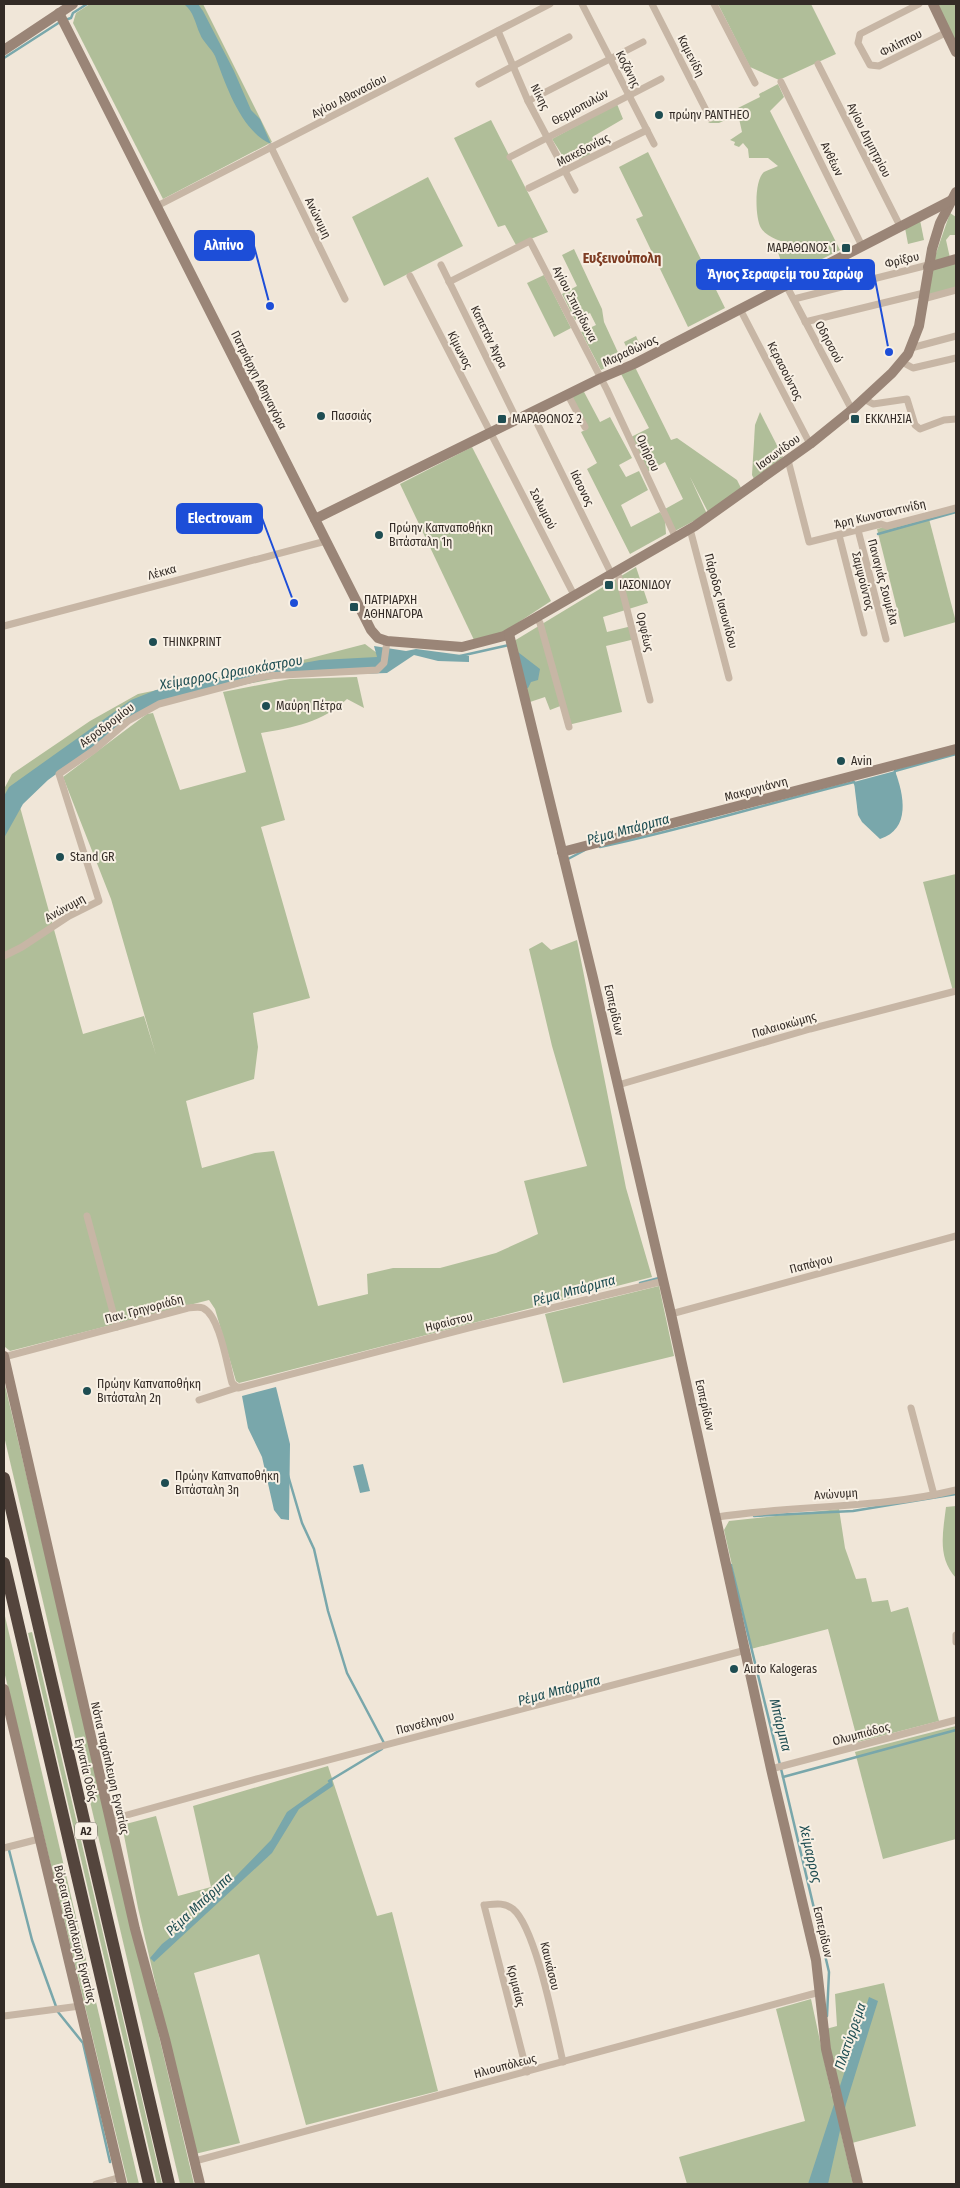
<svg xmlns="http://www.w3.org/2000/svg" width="960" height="2188" font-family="'Fira Sans Condensed',sans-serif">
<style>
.green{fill:#b0be99}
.water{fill:#79a7ab}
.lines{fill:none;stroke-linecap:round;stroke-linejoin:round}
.stream{stroke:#79a7ab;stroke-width:2.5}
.street{stroke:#c7b6a5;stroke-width:7}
.secondary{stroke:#9a8577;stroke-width:10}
.highway{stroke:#54453d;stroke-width:12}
.poi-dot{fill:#1e4d52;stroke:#f8f0e4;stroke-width:2}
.labels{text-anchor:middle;stroke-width:4;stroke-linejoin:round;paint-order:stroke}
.shield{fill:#f8f0e4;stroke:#6e665f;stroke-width:1}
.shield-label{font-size:11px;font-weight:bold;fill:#332b26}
.street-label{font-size:12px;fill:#332b26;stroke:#f8f0e4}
.poi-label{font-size:12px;fill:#332b26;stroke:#f8f0e4;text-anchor:start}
.neighbourhood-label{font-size:14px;font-weight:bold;fill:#7e3c23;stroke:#f8f0e4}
.water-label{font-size:14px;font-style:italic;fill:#1e4d52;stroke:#f8f0e4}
.leader{fill:none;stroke:#1d4ed8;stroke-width:2}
.callout-dot{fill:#1d4ed8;stroke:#f8f0e4;stroke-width:2}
.callout{fill:#1d4ed8;stroke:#1d4ed8;stroke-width:2}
.callout-label{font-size:14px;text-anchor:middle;font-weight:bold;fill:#fff}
</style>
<rect width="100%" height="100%" fill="#f0e6d8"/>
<g class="green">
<polygon points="90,4 203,4 272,142 163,199 73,23 76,13"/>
<polygon points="718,4 811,4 836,54 779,80 750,67"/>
<polygon points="937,4 956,4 956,42"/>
<path d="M778,84L784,97L770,111L840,250L786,277L778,252L780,247L792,245C782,241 767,238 761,228C755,218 754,180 764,172C768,170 774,168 778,166L768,158H749L748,149L743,143L739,147L734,145L735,142L730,140L742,132L738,114L719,123H708L760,97L759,94Z"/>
<polygon points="617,104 623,119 594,136 597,142 588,148 591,156 580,161 575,153 564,158 552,139"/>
<polygon points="491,120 548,232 516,245 505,225 498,227 454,138"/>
<polygon points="648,152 725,308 688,327 636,219 643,216 619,167"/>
<polygon points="428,177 463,246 384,286 352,217"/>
<polygon points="950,213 956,217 956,235 950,235 946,240 950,258 933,262"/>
<polygon points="920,220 924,240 908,244 905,228"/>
<polygon points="574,249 602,309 604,322 621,359 630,355 624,342 636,336 639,343 646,340 647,348 601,370 581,332 596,325 590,313 575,320 562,294 577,286 562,255"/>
<polygon points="956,262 956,287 928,295 932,268"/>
<polygon points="544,275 571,328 554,337 527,283"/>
<polygon points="633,363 671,440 677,438 737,480 741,488 708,512 690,477 707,514 675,531 665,509 683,499 665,462 647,472 631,437 649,428 619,370"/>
<polygon points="583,390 600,422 610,417 632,458 619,465 626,477 639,471 648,490 621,505 631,527 660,512 665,520 666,534 630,554 587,469 597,463 581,432 587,429 571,396"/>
<polygon points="760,412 783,457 754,479 752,475 755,425"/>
<polygon points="472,447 551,601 504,632 474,640 400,484"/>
<polygon points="928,515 956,622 904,637 877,529"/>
<polygon points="636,567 648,603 603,617 607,632 632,626 635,639 606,646 622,712 568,725 563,705 550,710 545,697 530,702 514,641"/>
<path d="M365,644L377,653L378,659L142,704L37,778L20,807L83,1034L144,1016L156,1055L111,899L63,777L147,714L153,713L180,790L246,772L223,692L290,679L357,677L364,708L347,699C324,722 292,728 261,733L285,820L261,827L310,998L253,1013L258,1047L254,1079L186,1101L202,1168L255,1153L274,1151L318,1306L368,1294L367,1274L393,1268H440L496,1253L538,1234L524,1181L587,1166L552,1046L529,949L542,942L551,950L577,940L626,1188L652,1277L239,1383L236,1381L215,1309L209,1300L10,1351L5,1347L4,1340V789L12,774L90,721L138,694L307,659Z"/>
<polygon points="956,874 956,990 953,991 923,882"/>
<polygon points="659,1286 674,1356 563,1383 545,1314"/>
<polygon points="4,1381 194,2184 180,2184 4,1436"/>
<path d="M956,1506V1578C937,1558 943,1532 946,1507Z"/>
<polygon points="839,1509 845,1548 856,1579 866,1578 872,1602 888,1600 891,1612 908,1607 939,1721 858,1742 828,1629 751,1649 724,1530 729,1521"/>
<polygon points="4,1612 139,2184 128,2184 4,1671"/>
<polygon points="32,1632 162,2184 157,2184 28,1633"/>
<polygon points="956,1726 956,1839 883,1859 855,1752"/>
<polygon points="328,1766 377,1916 392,1912 438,2091 306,2125 259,1954 194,1973 240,2143 195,2154 138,1908 122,1825 156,1816 178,1896 211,1887 193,1806"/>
<polygon points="884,1983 916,2126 852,2143 845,2121 841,2133 853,2184 687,2184 679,2157 805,2121 776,2009 811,1999 832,2097 837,2081 826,2029 837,2026 835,1994"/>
</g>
<g class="water">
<path d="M184,4H198L203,11L234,71L251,110L260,119L271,144C241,131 226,85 215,56C211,48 203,42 200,34C195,23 194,12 184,4Z"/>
<polygon points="374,646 406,651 416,649 469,656 469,662 438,661 414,655 387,673 275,677 146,709 48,780 23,804 4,838 4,796 9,787 131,700 156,690 320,660 377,657"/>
<polygon points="514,649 540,669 538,680 531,682 528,688 519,689"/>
<path d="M895,771C904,795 911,829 880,839L862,822L858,815L854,782Z"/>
<polygon points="276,1387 290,1444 289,1520 281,1519 274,1510 262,1457 248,1428 242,1396"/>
<polygon points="363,1464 370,1491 360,1493 353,1466"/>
<polygon points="332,1780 333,1786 299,1809 272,1853 154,1962 150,1958 162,1944 195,1918 271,1840 287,1812"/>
<polygon points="869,1997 878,2001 846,2104 828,2184 808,2184"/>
</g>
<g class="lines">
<g class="stream">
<polyline points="65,20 71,18 73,13 87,4"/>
<polyline points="4,58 60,22"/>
<polyline points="878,534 956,512"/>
<polyline points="460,656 509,645"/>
<polyline points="894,775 895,771 956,754"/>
<path d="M600,847C686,829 769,803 854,782L856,785"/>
<polyline points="568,859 585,850"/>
<polyline points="640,1283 659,1278"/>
<polyline points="287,1472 302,1523 314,1549 328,1611 347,1673 384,1743"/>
<polyline points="754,1516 853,1511 956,1494"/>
<polyline points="731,1565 783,1777"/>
<polyline points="329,1781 382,1749"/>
<polyline points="9,1850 32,1940 58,2012 83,2043 110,2162"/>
<polyline points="827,2016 829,1972 783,1777 956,1730"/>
</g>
<g class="street">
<polyline points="582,4 654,144"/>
<polyline points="652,4 710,118"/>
<polyline points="714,4 755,83"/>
<polyline points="919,4 860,34 858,43 870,65 879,66 947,32"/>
<polyline points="498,31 528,101 575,190"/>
<polyline points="818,64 900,226"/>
<polyline points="781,82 862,246"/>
<polyline points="479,84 569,37"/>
<polyline points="528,101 643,42"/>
<polyline points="271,147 345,299"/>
<polyline points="510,157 661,79"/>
<polyline points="529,188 647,130"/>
<polyline points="157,206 550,4"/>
<polyline points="441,265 517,420"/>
<polyline points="410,276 574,595"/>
<polyline points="449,282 530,241 607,390 676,538"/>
<polyline points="786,285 852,410"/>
<polyline points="794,299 928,265"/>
<polyline points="923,299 956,290"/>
<polyline points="740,309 810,444"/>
<polyline points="805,322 924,293"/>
<polyline points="911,348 956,336"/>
<polyline points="902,362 913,368 956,358"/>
<polyline points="568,395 585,427"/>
<polyline points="864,399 873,404 907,399 915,425 920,429 944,420 956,419"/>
<polyline points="532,413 611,573"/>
<polyline points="788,460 809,542 881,524 887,526 956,508"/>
<polyline points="690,529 729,678"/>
<polyline points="858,530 886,639"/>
<polyline points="839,535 864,633"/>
<polyline points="617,570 650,700"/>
<polyline points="536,617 540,623 569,727"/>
<polyline points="4,626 326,541"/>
<polyline points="4,956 22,947 69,916 99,901 59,774 94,750 128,721 159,704 265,676 377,670 384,663 387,641"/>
<polyline points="618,1085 810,1029 956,991"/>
<polyline points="87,1216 117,1327"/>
<polyline points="671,1314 956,1236"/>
<path d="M4,1357L188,1308C193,1308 198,1306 203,1308C220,1316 227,1366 232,1383L238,1388L472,1327L664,1281"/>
<polyline points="199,1400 239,1387"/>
<polyline points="911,1408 934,1495"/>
<path d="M717,1517C796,1505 878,1509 956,1490"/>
<polyline points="956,1635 956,1642"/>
<polyline points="771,1769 956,1720"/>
<polyline points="109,1820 260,1778 746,1650"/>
<polyline points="4,1848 39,1839"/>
<polyline points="4,2016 80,2006"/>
<path d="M527,2072L484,1905C495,1904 504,1902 513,1909C536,1928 555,2029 563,2062"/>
<polyline points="195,2161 820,1992"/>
<polyline points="96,2184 121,2177"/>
</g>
<g class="secondary">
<polyline points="933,4 956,52"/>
<polyline points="59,13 371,630 378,638 387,641 462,647 504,636 695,526 810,444 852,410 892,373 908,354 919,326 932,249 940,223 956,192"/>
<polyline points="4,50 73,4"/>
<polyline points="928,267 956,259"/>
<polyline points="315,519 601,378 634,364 952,200"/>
<polyline points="509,634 593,978 671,1314 771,1769 816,1960 826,2049 858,2184"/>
<polyline points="562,852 956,749"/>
<polyline points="4,1356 135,1929 165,2039 200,2184"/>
<polyline points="4,1689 122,2184"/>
</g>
<g class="highway">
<polyline points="4,1478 169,2184"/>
<polyline points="4,1563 149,2184"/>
</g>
</g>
<g class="poi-dot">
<circle cx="659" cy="115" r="5"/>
<rect x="841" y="243" width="10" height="10" rx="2.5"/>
<circle cx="321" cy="416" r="5"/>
<rect x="497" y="414" width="10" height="10" rx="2.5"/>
<rect x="850" y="414" width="10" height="10" rx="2.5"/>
<circle cx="379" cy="535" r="5"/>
<rect x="604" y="580" width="10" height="10" rx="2.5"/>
<rect x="349" y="602" width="10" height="10" rx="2.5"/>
<circle cx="153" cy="642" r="5"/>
<circle cx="266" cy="706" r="5"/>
<circle cx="841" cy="761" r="5"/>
<circle cx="60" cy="857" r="5"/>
<circle cx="87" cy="1391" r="5"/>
<circle cx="165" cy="1483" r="5"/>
<circle cx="734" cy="1669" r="5"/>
</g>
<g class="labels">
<rect class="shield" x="75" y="1822.5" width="22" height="17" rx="4"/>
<g class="shield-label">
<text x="86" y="1835">Α2</text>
</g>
<g class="street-label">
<text transform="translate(901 43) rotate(-27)" y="4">Φιλίππου</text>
<text transform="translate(691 56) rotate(63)" y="4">Καμενίδη</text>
<text transform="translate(628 69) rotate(63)" y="4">Κοζάνης</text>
<text transform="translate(349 96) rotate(-27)" y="4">Αγίου Αθανασίου</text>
<text transform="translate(540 97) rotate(63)" y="4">Νίκης</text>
<text transform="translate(580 107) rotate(-28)" y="4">Θερμοπυλών</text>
<text transform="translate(869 140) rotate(63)" y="4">Αγίου Δημητρίου</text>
<text transform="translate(583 150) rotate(-27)" y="4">Μακεδονίας</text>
<text transform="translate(832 159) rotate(64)" y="4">Ανθέων</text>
<text transform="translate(318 218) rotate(64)" y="4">Ανώνυμη</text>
<text transform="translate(902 260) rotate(-14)" y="4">Φρίξου</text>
<text transform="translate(575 304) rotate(63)" y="4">Αγίου Σπυρίδωνα</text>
<text transform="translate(489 337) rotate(64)" y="4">Καπετάν Άγρα</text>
<text transform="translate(829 342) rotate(62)" y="4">Οδησσού</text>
<text transform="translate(460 350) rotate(63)" y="4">Κίμωνος</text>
<text transform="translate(630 351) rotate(-25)" y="4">Μαραθώνος</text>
<text transform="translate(785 371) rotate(63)" y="4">Κερασούντος</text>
<text transform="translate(259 380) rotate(63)" y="4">Πατριάρχη Αθηναγόρα</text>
<text transform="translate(778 452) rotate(-36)" y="4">Ιασωνίδου</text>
<text transform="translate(648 453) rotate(65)" y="4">Ομήρου</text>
<text transform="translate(582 488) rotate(64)" y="4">Ιάσονος</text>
<text transform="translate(543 509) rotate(63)" y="4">Σολωμού</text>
<text transform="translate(880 514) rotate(-13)" y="4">Άρη Κωνσταντινίδη</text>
<text transform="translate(162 572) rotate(-15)" y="4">Λέκκα</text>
<text transform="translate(863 581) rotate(76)" y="4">Σαμψούντος</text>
<text transform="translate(883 582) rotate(75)" y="4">Παναγιάς Σουμέλα</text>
<text transform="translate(721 601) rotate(75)" y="4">Πάροδος Ιασωνίδου</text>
<text transform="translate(645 632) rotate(77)" y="4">Ορφέως</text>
<text transform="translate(107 725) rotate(-37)" y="4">Αεροδρομίου</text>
<text transform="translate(756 789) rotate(-15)" y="4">Μακρυγιάννη</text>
<text transform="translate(65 908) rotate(-29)" y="4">Ανώνυμη</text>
<text transform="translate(614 1010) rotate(77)" y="4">Εσπερίδων</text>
<text transform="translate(784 1025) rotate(-16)" y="4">Παλαιοκώμης</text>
<text transform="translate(811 1264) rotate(-15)" y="4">Παπάγου</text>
<text transform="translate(144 1309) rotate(-15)" y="4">Παν. Γρηγοριάδη</text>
<text transform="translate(449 1322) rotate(-14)" y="4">Ηφαίστου</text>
<text transform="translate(705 1405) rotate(77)" y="4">Εσπερίδων</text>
<text transform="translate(836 1494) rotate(-4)" y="4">Ανώνυμη</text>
<text transform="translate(425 1723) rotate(-15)" y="4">Πανσέληνου</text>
<text transform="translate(861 1734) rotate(-15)" y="4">Ολυμπιάδος</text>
<text transform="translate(110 1768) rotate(77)" y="4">Νότια παράπλευρη Εγνατίας</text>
<text transform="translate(86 1770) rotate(77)" y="4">Εγνατία Οδός</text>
<text transform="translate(823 1932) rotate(77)" y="4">Εσπερίδων</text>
<text transform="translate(75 1934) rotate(76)" y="4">Βόρεια παράπλευρη Εγνατίας</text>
<text transform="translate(550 1966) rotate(76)" y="4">Καυκάσου</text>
<text transform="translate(516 1986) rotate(76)" y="4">Κριμαίας</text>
<text transform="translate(505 2066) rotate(-15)" y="4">Ηλιουπόλεως</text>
</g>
<g class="poi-label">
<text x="669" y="119">πρώην PANTHEO</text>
<text x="836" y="252" text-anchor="end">ΜΑΡΑΘΩΝΟΣ 1</text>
<text x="331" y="420">Πασσιάς</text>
<text x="512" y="423">ΜΑΡΑΘΩΝΟΣ 2</text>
<text x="865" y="423">ΕΚΚΛΗΣΙΑ</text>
<text x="389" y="532">Πρώην Καπναποθήκη<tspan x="389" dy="14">Βιτάσταλη 1η</tspan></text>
<text x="619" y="589">ΙΑΣΟΝΙΔΟΥ</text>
<text x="364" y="604">ΠΑΤΡΙΑΡΧΗ<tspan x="364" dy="14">ΑΘΗΝΑΓΟΡΑ</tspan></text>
<text x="163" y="646">THINKPRINT</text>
<text x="276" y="710">Μαύρη Πέτρα</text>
<text x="851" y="765">Avin</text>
<text x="70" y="861">Stand GR</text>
<text x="97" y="1388">Πρώην Καπναποθήκη<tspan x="97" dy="14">Βιτάσταλη 2η</tspan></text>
<text x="175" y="1480">Πρώην Καπναποθήκη<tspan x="175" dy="14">Βιτάσταλη 3η</tspan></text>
<text x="744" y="1673">Auto Kalogeras</text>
</g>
<g class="neighbourhood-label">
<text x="622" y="263">Ευξεινούπολη</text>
</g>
<g class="water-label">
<text transform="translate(231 672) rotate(-10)" y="5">Χείμαρρος Ωραιοκάστρου</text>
<text transform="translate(628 829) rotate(-15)" y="5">Ρέμα Μπάρμπα</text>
<text transform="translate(574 1290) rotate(-15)" y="5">Ρέμα Μπάρμπα</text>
<text transform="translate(559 1690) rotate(-15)" y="5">Ρέμα Μπάρμπα</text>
<text transform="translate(781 1725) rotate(76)" y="5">Μπάρμπα</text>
<text transform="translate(811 1854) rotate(77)" y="5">Χείμαρρος</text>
<text transform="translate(199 1904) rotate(-43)" y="5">Ρέμα Μπάρμπα</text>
<text transform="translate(850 2036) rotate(-71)" y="5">Πλατύρρεμα</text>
</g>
</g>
<path class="leader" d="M270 306L254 246M889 352L874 274M294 603L262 518"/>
<g class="callout-dot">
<circle cx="270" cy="306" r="5"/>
<circle cx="889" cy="352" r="5"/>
<circle cx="294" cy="603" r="5"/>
</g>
<g class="callout">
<rect x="195" y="231" width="59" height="29" rx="5"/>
<rect x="697" y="260" width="177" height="29" rx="5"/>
<rect x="177" y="504" width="85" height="29" rx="5"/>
</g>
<g class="callout-label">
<text x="224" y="250">Αλπίνο</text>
<text x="785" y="279">Άγιος Σεραφείμ του Σαρώφ</text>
<text x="220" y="523">Electrovam</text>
</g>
<rect width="960" height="2188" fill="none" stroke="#332b26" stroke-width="10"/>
</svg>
